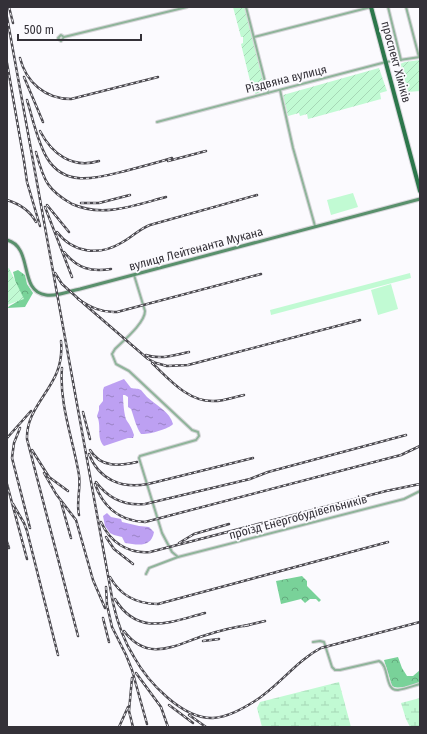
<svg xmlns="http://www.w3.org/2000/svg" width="427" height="734" font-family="'Fira Sans Condensed',sans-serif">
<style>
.grass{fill:#c1fad3}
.forest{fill:url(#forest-crowns)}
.wetland{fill:url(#wetland-marsh)}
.garden{fill:url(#garden-furrows)}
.water{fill:url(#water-ripples)}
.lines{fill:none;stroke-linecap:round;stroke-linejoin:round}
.minor-casing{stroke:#d7d6da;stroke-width:4}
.secondary-casing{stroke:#d7d6da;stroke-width:5}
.primary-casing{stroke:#d7d6da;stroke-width:6}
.minor{stroke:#8fb49a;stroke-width:2}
.secondary{stroke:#59906c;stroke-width:3}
.primary{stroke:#2c774b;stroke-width:4}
.rail-casing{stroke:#4b494f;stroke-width:2.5}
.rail{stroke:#fbfafe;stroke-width:1;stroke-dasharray:3;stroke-linecap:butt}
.labels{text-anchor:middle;stroke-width:3.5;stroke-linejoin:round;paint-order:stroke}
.street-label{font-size:12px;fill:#343138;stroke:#fbfafe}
</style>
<defs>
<pattern id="forest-crowns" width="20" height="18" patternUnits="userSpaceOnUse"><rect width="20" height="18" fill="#79d299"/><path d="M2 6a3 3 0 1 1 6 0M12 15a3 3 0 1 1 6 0" fill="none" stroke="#64ab7e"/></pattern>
<pattern id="wetland-marsh" width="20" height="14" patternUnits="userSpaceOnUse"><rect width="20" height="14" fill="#c1fad3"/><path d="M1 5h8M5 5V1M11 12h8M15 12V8" fill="none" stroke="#a6d7b6"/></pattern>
<pattern id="garden-furrows" width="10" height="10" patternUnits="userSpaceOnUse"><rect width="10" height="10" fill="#c1fad3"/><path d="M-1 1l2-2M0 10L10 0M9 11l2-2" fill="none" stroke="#a6d7b6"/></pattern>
<pattern id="water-ripples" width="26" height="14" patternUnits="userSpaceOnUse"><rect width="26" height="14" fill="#bda0f2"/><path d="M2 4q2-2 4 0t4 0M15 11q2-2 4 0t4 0" fill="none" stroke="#9a83c5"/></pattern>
</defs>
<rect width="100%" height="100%" fill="#fbfafe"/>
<g class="grass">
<polygon points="353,193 358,207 331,215 327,200"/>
<polygon points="410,273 411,278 271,315 270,310"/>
<polygon points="391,284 398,309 378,315 371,290"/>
</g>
<g class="forest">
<path d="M18,270L25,275L27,284L33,293L25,307L7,308C11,304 17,303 21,298C15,289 16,282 13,272Z"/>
<polygon points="302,576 307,581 307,586 321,600 319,602 316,599 310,599 305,603 301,599 281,604 276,581"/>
<path d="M398,657L402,668L407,676H413L420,670V683C411,685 400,690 392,686L384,660Z"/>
</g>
<g class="wetland">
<polygon points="339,682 351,727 262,727 257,708 260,702"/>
<polygon points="420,698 420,727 410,727 406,719 401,703"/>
</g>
<g class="garden">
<polygon points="233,7 245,7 266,89 265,91 255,94 254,89 252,89 241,44 243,43 243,37 241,37"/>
<polygon points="420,60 420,91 408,92 400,64 405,62"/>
<polygon points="379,68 387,91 380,93 381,99 308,119 307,114 300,116 299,113 288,116 283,95"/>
<polygon points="9,268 24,299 7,305 7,269"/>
</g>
<g class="water">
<path d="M124,379L131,388C135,389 138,388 141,390C143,392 145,395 147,397C156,405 170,412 173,424C169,429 147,435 141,434C136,427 134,417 131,409L128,407V397L125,395H123C123,400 124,417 127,421C130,425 132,429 134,435L133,438H128L104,446C96,438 102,426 97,416L99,410V406L103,401V390L104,387Z"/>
<path d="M107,513L111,517L121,519L122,522L139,526L149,527L154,532C151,548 138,545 125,543L122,537L114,535L110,533L105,526L103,516Z"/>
</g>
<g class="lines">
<defs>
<g id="minor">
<polyline points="246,7 268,93"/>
<polyline points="388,7 401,60"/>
<polyline points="406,7 419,57"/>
<polyline points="64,37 61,35 58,38 61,41 64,37 187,7"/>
<polyline points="254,37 371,7"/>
<polyline points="280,90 293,148 315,226"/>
<polyline points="157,122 386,62 420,57"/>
<path d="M134,275L145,311C145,323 123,341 115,349L112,354L116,364L129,371L192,430L198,432L199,436L196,440L140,456L139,458L162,533L172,552L178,557"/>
<polyline points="146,574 149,568 178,557 404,499 420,491"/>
<path d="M313,642L320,641L324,642L332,667L335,670H340L379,661C390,666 384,691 398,690C405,689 413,686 420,684"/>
</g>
<path id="secondary" d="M7,240C34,247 18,292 46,295C57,297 69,291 80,289L420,199"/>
<polyline id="primary" points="371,7 420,191"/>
</defs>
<use href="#minor" class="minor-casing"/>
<use href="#secondary" class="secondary-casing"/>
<use href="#primary" class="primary-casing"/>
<use href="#minor" class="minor"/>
<use href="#secondary" class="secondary"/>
<use href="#primary" class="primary"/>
<defs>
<g id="rail">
<polyline points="9,7 13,23"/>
<path d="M7,17L113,603C117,621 124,641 134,657C148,682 182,719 213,718C228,717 242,709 255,701C279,686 296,661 321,648L420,622"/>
<path d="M20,58C26,82 45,99 71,99L158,77"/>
<polyline points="7,63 24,161 27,182 40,226"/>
<polyline points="24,77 43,122"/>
<path d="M27,100C33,119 37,141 47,158C65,188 97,178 125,171C140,167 156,163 172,158"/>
<path d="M40,131C52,154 72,169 99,161"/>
<path d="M36,152C39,163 42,175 48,184C54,193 63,199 72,204C103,218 135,205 166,197"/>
<polyline points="168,161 206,151"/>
<path d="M7,200C20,204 30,211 36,222"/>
<polyline points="81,203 99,203 130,195"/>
<polyline points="47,205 69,232"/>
<polyline points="45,207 72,277"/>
<path d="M57,232C73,253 99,256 121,243C131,238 139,229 150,225L257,195"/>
<path d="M64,252C78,269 91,272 111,269"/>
<polyline points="55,273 62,284 82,302"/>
<path d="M78,299C90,307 102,313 117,312L261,274"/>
<polyline points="83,303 148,359 156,363 167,366 188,365 360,320"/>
<path d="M61,341C62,352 61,362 57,372C48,395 26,412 27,439L78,636"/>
<path d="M146,355C160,360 175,355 189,352"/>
<path d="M152,363C169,379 188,402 214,401C224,401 234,397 244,395"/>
<path d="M62,368C59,404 73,439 79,475C81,489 76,502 79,515"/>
<polyline points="83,412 90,439"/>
<polyline points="20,428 14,443 12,458 30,528"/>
<polyline points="7,438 31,411"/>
<polyline points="32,450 49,477 68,491"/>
<path d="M90,450C101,468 119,466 137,462"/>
<path d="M89,454C99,480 122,489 148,484L253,458"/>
<polyline points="44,473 56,494 76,520 93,580 105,608"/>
<path d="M96,482C108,498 125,506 145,504L250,479L268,472L406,435"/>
<polyline points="7,484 27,559"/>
<path d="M95,484C103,507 120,521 145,522L401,455L420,446"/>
<polyline points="61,502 71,538"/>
<polyline points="13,504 24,523 27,531 58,655"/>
<path d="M101,522C110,542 128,554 150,552L386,491L420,484"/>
<polyline points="106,537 114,549 133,564"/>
<polyline points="7,542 9,548"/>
<polyline points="179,543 194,534 229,524"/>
<path d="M110,577C120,595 137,604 158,604L388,542"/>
<polyline points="106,587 107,605 112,627 126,655 132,670 147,724"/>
<path d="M115,599C138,637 170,622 205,613"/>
<polyline points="103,618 109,642"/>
<polyline points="244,626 265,621"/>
<path d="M124,631C148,663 175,645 203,636C218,631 234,627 249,625"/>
<polyline points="203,641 219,639"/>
<polyline points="136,673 161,707 168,727"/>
<polyline points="132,678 129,711 133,727"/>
<polyline points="169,705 193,723"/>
<polyline points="189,715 206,727"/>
<polyline points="119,727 128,707"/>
</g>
</defs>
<use href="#rail" class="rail-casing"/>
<use href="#rail" class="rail"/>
</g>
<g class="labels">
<g class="street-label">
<text transform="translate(396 62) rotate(75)" y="4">проспект Хіміків</text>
<text transform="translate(286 79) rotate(-14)" y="4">Різдвяна вулиця</text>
<text transform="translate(196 249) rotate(-15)" y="4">вулиця Лейтенанта Мукана</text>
<text transform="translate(298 517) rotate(-15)" y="4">проїзд Енергобудівельників</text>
</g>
</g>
<rect width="427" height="734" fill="none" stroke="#343138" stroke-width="16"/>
<path d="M18 34v6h123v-6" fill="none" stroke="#343138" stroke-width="2"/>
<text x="24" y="34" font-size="12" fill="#343138" stroke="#fbfafe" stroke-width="3" paint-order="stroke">500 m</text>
</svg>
